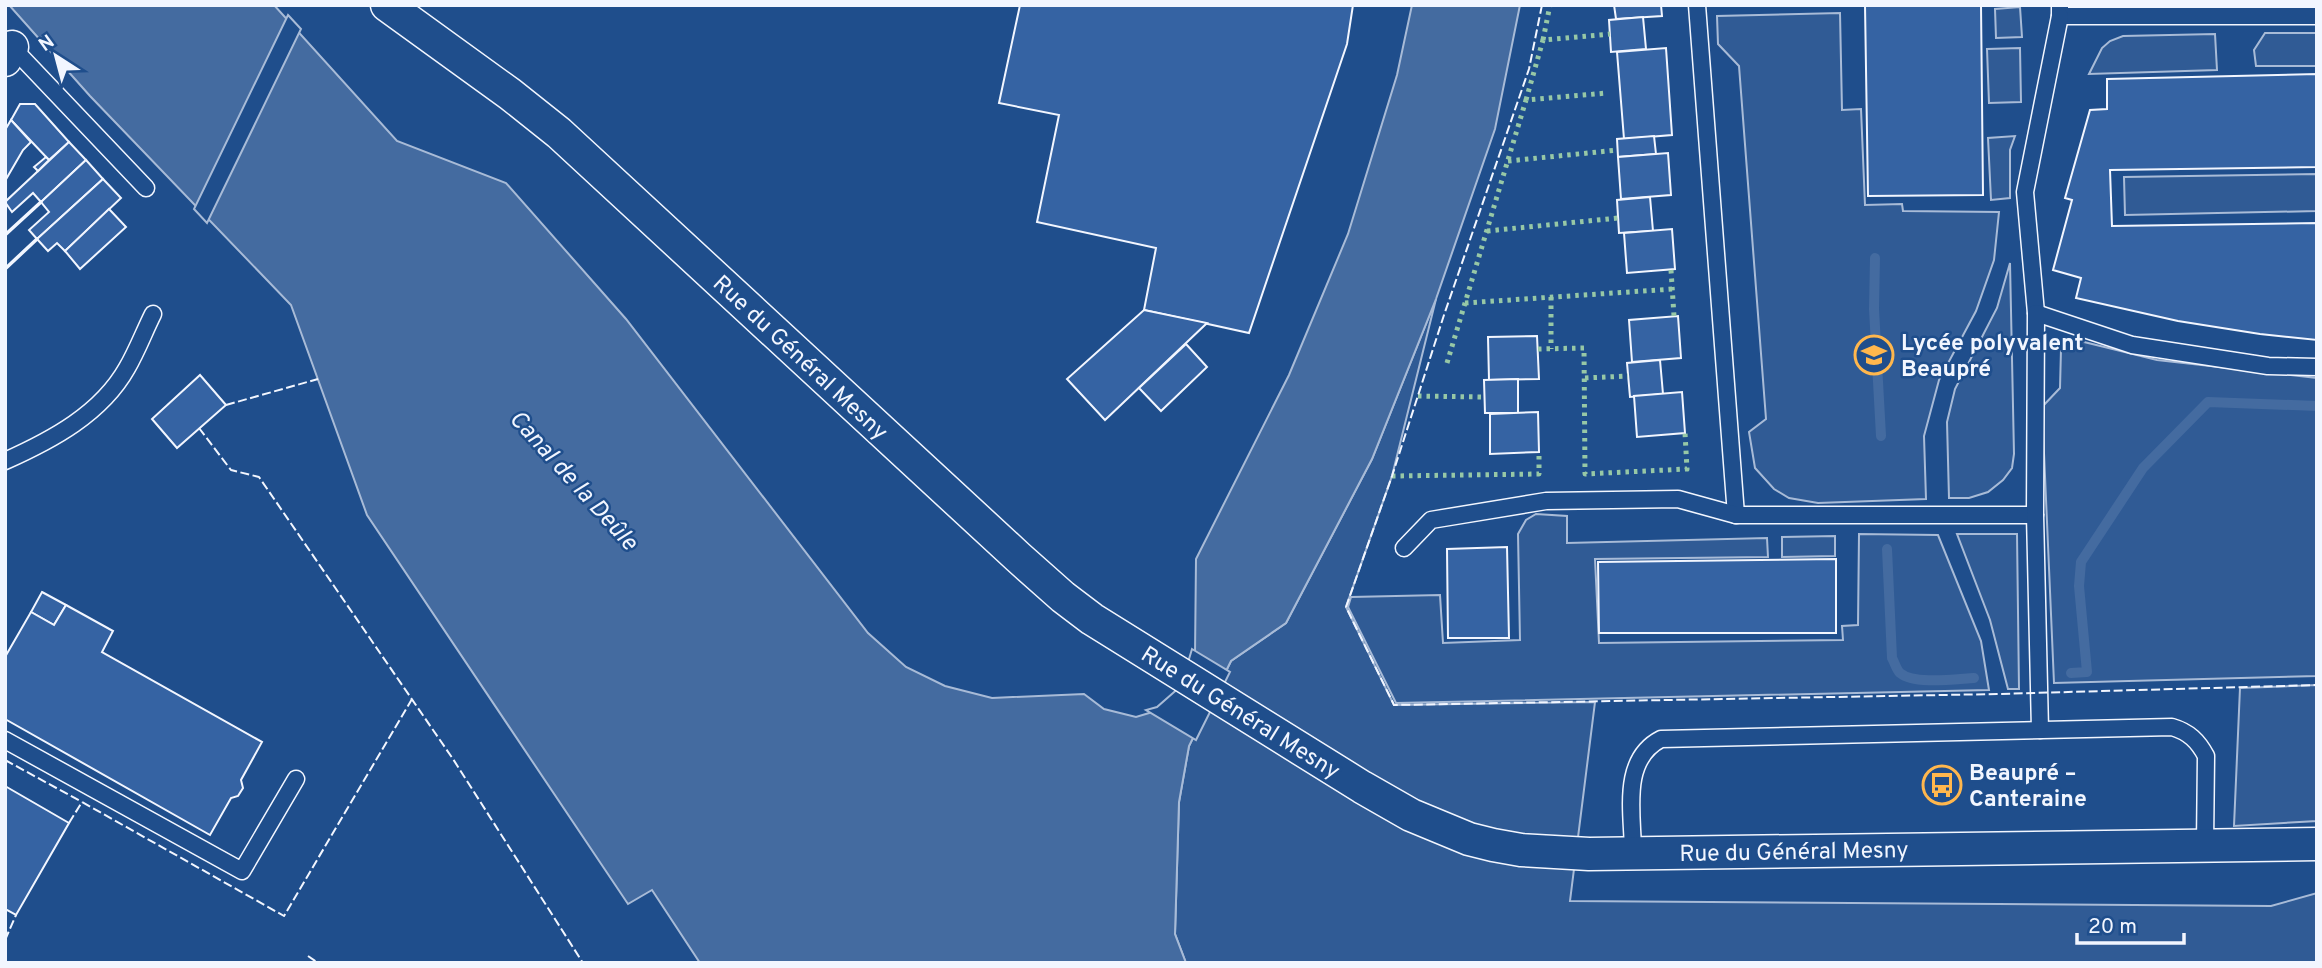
<svg xmlns="http://www.w3.org/2000/svg" width="2322" height="968" font-family="Overpass,sans-serif">
<style>
.built{fill:#305b95;stroke:#a8bbd7;stroke-width:2}
.water{fill:#446ba0;stroke:#a8bbd7;stroke-width:2}
.pier{fill:#1f4e8c;stroke:#a8bbd7;stroke-width:2}
.lines{fill:none;stroke-linecap:round;stroke-linejoin:round}
.stream{stroke:#446ba0;stroke-width:10}
.building{fill:#3563a3;stroke:#f2f6ff;stroke-width:2}
.service-casing{stroke:#f2f6ff;stroke-width:19}
.minor-casing{stroke:#f2f6ff;stroke-width:35}
.service{stroke:#1f4e8c;stroke-width:16}
.minor{stroke:#1f4e8c;stroke-width:32}
.hedge{stroke:#97c8a6;stroke-width:5;stroke-dasharray:3.5 5;stroke-linecap:butt}
.fence{stroke:#f2f6ff;stroke-width:2;stroke-dasharray:9 3.5;stroke-linecap:butt}
.wall{stroke:#f2f6ff;stroke-width:3.5}
.labels{text-anchor:middle;stroke-width:5;stroke-linejoin:round;paint-order:stroke}
.poi-label{font-size:23px;font-weight:bold;fill:#f2f6ff;stroke:#1f4e8c;text-anchor:start}
.street-label{font-size:23px;fill:#f2f6ff;stroke:#1f4e8c}
.water-label{font-size:24px;font-style:italic;fill:#f2f6ff;stroke:#1f4e8c}
</style>
<rect width="100%" height="100%" fill="#1f4e8c"/>
<g class="built">
<polygon points="2020,7 2022,37 1996,38 1995,9"/>
<polygon points="1840,13 1842,110 1861,109 1865,205 1902,204 1903,211 1999,212 1994,260 1976,311 1939,380 1924,436 1926,499 1818,503 1789,498 1774,489 1755,468 1749,432 1766,419 1739,66 1718,44 1717,16"/>
<polygon points="2265,33 2317,33 2317,66 2256,66 2254,50"/>
<polygon points="2215,34 2217,70 2089,74 2102,48 2110,41 2123,36"/>
<polygon points="2020,48 2021,102 1989,103 1987,49"/>
<polygon points="2015,136 2010,150 2010,198 1991,200 1988,138"/>
<polygon points="2317,174 2317,211 2125,215 2124,177"/>
<polygon points="2010,263 2014,454 2012,468 2003,480 1988,492 1969,498 1949,498 1947,422 1955,389 1997,308"/>
<polygon points="1436,299 1392,476 1346,607 1394,705 1595,702 1570,901 2271,906 2317,893 2317,963 1186,963 1175,934 1179,802 1189,746 1231,661 1286,623 1372,459"/>
<polygon points="2080,341 2157,360 2317,378 2317,676 2054,683 2042,407 2060,388 2061,349"/>
<polygon points="1536,514 1567,516 1567,543 1767,538 1768,557 1595,559 1599,643 1843,640 1842,626 1858,625 1859,534 1938,535 1981,641 1989,690 1396,703 1348,607 1351,597 1440,595 1443,643 1520,640 1518,534 1526,520"/>
<polygon points="1957,534 2017,534 2019,689 2008,689 1990,620"/>
<polygon points="1835,536 1835,556 1782,557 1782,537"/>
<polygon points="2317,685 2317,821 2234,826 2240,688"/>
</g>
<polygon class="water" points="9,5 274,5 397,141 506,183 626,319 868,633 906,667 945,686 992,698 1084,694 1104,709 1136,717 1159,710 1184,687 1195,655 1196,559 1289,375 1348,234 1397,75 1412,5 1520,5 1495,129 1436,299 1372,459 1286,623 1231,661 1189,746 1179,802 1175,934 1186,963 700,963 652,890 628,904 367,515 291,305 90,96"/>
<g class="pier">
<polygon points="288,15 301,29 207,223 194,209"/>
<polygon points="1192,649 1230,672 1196,740 1146,710 1157,707 1181,686"/>
</g>
<g class="lines">
<g class="stream">
<polyline points="1875,258 1874,309 1881,436"/>
<path d="M1887,549L1892,658C1895,663 1896,669 1900,673C1914,685 1956,679 1974,678"/>
<polyline points="2071,673 2087,672 2079,586 2081,562 2143,468 2208,402 2317,406"/>
</g>
</g>
<g class="building">
<polygon points="1020,5 1353,5 1347,44 1249,333 1144,310 1156,248 1037,222 1059,115 999,103"/>
<polygon points="1614,5 1661,5 1662,16 1616,19"/>
<polygon points="1865,5 1981,5 1983,195 1868,196"/>
<polygon points="1643,17 1646,49 1611,52 1609,20"/>
<polygon points="1666,48 1672,135 1624,139 1617,52"/>
<polygon points="2317,74 2317,167 2110,170 2112,226 2317,223 2317,340 2260,334 2178,321 2076,298 2081,278 2053,270 2072,200 2065,198 2090,110 2107,109 2107,79"/>
<polygon points="20,104 35,104 69,142 49,160 11,120"/>
<polygon points="11,120 31,142 23,150 5,181 5,130"/>
<polygon points="1654,136 1656,154 1618,157 1617,139"/>
<polygon points="69,142 86,160 41,202 33,193 12,212 5,202"/>
<polygon points="1668,153 1671,195 1621,199 1618,157"/>
<polygon points="46,157 49,160 38,171 34,167"/>
<polygon points="86,160 103,179 37,239 29,230 49,212 41,202"/>
<polygon points="103,179 121,198 65,251 57,243 48,251 37,239"/>
<polygon points="1650,197 1653,231 1619,233 1617,200"/>
<polygon points="109,209 126,227 80,269 65,251"/>
<polygon points="1672,229 1675,269 1627,273 1624,233"/>
<polygon points="1144,310 1207,323 1105,420 1067,379"/>
<polygon points="1678,316 1681,358 1632,362 1629,320"/>
<polygon points="1537,336 1539,379 1489,380 1488,337"/>
<polygon points="1186,344 1207,367 1161,411 1139,388"/>
<polygon points="1660,360 1663,394 1630,397 1627,363"/>
<polygon points="200,375 226,405 177,448 152,419"/>
<polygon points="1518,379 1518,413 1485,413 1484,380"/>
<polygon points="1682,392 1685,433 1637,437 1634,396"/>
<polygon points="1538,412 1539,452 1490,454 1490,414"/>
<polygon points="1507,547 1509,638 1448,638 1447,549"/>
<polygon points="1836,559 1836,633 1599,633 1598,562"/>
<polygon points="42,592 66,605 54,625 31,612"/>
<polygon points="66,605 113,631 102,652 262,742 241,780 243,788 238,796 231,798 210,835 5,719 5,657 31,612 54,625"/>
<polygon points="5,786 69,823 16,915 5,909"/>
</g>
<g class="lines">
<defs>
<g id="service">
<polyline points="1697,5 1736,515"/>
<polyline points="2060,6 2060,16 2317,16"/>
<polyline points="9,44 146,188"/>
<polyline points="2036,313 2025,192 2060,16"/>
<path d="M5,461C52,440 101,414 127,368C137,351 144,332 153,314"/>
<polyline points="1404,548 1431,520 1546,501 1678,499 1736,515 2035,515"/>
<polyline points="2040,730 2035,515 2036,313 2132,345 2268,366 2317,367"/>
<polyline points="5,740 242,871 296,779"/>
<path d="M1633,853C1633,815 1620,760 1661,739L2172,727C2189,732 2198,741 2206,756L2205,845"/>
</g>
<g id="minor">
<polyline points="387,5 510,94 559,133 1018,557 1063,597 1092,619 1362,787 1411,815 1469,839 1493,845 1521,850 1589,854 2317,844"/>
<polyline points="5,60 12,47"/>
</g>
</defs>
<use href="#service" class="service-casing"/>
<use href="#minor" class="minor-casing"/>
<use href="#service" class="service"/>
<use href="#minor" class="minor"/>
<g class="hedge">
<polyline points="1543,40 1550,5"/>
<polyline points="1526,100 1543,40 1610,34"/>
<polyline points="1508,161 1618,150"/>
<polyline points="1487,231 1618,218"/>
<polyline points="1671,270 1674,316"/>
<polyline points="1551,297 1551,349"/>
<polyline points="1465,303 1673,289"/>
<polyline points="1538,349 1584,348 1585,474 1687,469 1685,433"/>
<polyline points="1447,363 1526,100 1607,93"/>
<polyline points="1585,378 1628,376"/>
<polyline points="1418,396 1484,397"/>
<polyline points="1392,476 1539,474 1539,452"/>
</g>
<g class="fence">
<polyline points="1542,5 1529,69 1444,315 1392,476 1346,607 1394,705 1997,694 2317,685"/>
<polyline points="226,405 318,379"/>
<polyline points="199,428 231,470 259,477 453,759 583,963"/>
<polyline points="5,760 82,802"/>
<polyline points="69,823 82,802 284,916 412,699"/>
<polyline points="5,940 16,915"/>
<polyline points="308,956 318,963"/>
</g>
<g class="wall">
<polyline points="5,235 41,202"/>
<polyline points="5,269 37,239"/>
</g>
</g>
<defs>
<symbol id="school-ring" viewBox="-11 -11 22 22"><circle r="9.5" fill="#1f4e8c" stroke="#ffb74d" stroke-width="1.5"/><path d="M0-5L7-2L0 1L-7-2ZM-4 1L0 2.5L4 1V4Q0 6-4 4Z" fill="#ffb74d"/></symbol>
<symbol id="bus-ring" viewBox="-11 -11 22 22"><circle r="9.5" fill="#1f4e8c" stroke="#ffb74d" stroke-width="1.5"/><path d="M-5-6H5V4H4V6H2V4H-2V6H-4V4H-5ZM-3.5-4V0h7V-4ZM-3.5 1.2v1.5H-2V1.2ZM2 1.2v1.5H3.5V1.2Z" fill="#ffb74d"/></symbol>
</defs>
<g fill-rule="evenodd">
<use href="#school-ring" x="1852" y="333" width="44" height="44"/>
<use href="#bus-ring" x="1920" y="763" width="44" height="44"/>
</g>
<g class="labels">
<g class="poi-label">
<text x="1901" y="350">Lycée polyvalent<tspan x="1901" dy="26">Beaupré</tspan></text>
<text x="1969" y="780">Beaupré –<tspan x="1969" dy="26">Canteraine</tspan></text>
</g>
<g class="street-label">
<text transform="translate(801 357) rotate(43)" y="8">Rue du Général Mesny</text>
<text transform="translate(1241 712) rotate(32)" y="8">Rue du Général Mesny</text>
<text transform="translate(1794 851) rotate(-1)" y="8">Rue du Général Mesny</text>
</g>
<g class="water-label">
<text transform="translate(574 480) rotate(48)" y="8">Canal de la Deûle</text>
</g>
</g>
<rect width="2322" height="968" fill="none" stroke="#f2f6ff" stroke-width="14"/>
<g transform="translate(56 56) rotate(324)" stroke="#1f4e8c" stroke-width="5" paint-order="stroke">
<path d="M0-5L12 26L0 18L-12 26Z" fill="#f2f6ff"/>
<text y="-10" font-size="19" font-weight="bold" text-anchor="middle" fill="#f2f6ff">N</text>
</g>
<path d="M2077 933v10h107v-10" fill="none" stroke="#f2f6ff" stroke-width="3.5"/>
<text x="2088" y="933" font-size="21" fill="#f2f6ff" stroke="#1f4e8c" stroke-width="5" paint-order="stroke">20 m</text>
</svg>
